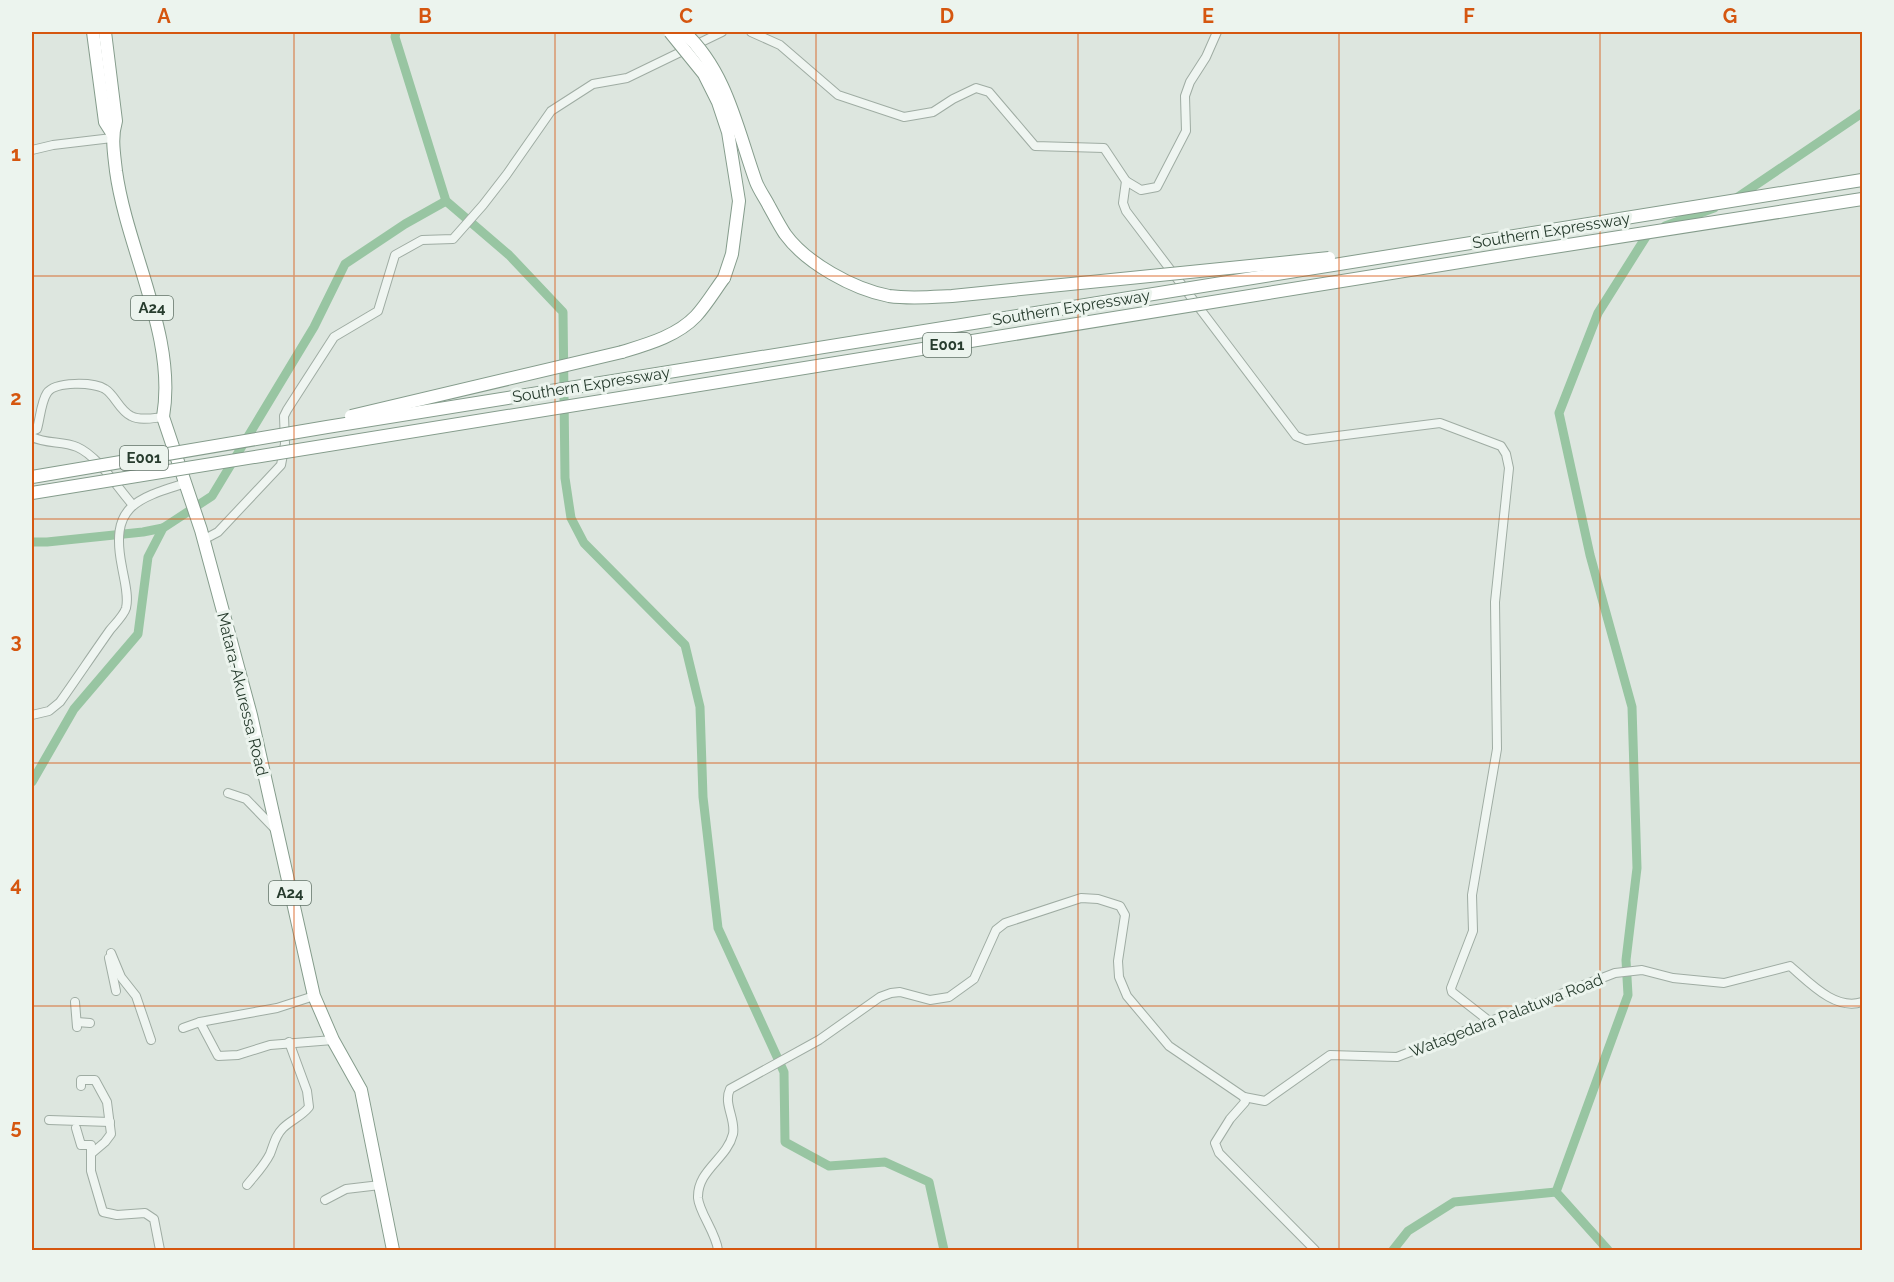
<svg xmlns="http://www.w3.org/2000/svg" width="1894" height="1282" font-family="Raleway,sans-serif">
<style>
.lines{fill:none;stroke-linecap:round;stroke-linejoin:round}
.canal{stroke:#98c5a2;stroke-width:9}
.minor-casing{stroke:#9faca3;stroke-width:10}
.highway-casing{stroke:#859c8c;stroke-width:14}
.minor{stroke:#eff5f1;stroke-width:8}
.highway{stroke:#fff;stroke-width:12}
.highway-bridge-casing{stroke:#859c8c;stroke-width:14;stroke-linecap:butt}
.highway-bridge{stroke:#fff;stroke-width:12}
.grid{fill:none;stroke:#d5560f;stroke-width:1.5;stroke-opacity:0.55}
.labels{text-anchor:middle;stroke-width:6;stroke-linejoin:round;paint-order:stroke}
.shield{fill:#ecf4ee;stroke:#627368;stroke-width:1.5}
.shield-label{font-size:15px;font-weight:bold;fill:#273c2e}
.street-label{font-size:16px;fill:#273c2e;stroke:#ecf4ee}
.neatline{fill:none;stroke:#d5560f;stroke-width:2}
.grid-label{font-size:20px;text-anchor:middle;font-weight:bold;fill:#d5560f}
</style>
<rect width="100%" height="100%" fill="#dde6df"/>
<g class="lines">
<g class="canal">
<polyline points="396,32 395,37 446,201 509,255 563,312 565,478 571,518 584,543 685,645 700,707 703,797 718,928 784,1072 785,1142 829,1166 885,1162 929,1182 944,1250"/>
<polyline points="1735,199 1862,113"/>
<polyline points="1665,226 1714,208"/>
<polyline points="32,542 47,542 143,532 163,528"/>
<polyline points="32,782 74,709 138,634 148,557 163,528 212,496 314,327 345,264 405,224 446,201"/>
<polyline points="1393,1250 1408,1231 1454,1202 1556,1192"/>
<polyline points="1608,1250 1556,1192 1628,995 1626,960 1637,868 1632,707 1590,555 1559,413 1598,313 1649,232 1653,231"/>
</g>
<defs>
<g id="minor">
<polyline points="751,32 780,45 838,95 904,117 933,112 953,99 976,88 989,92 1035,146 1104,148 1126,181 1141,190 1157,187 1186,131 1185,96 1190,82 1206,57 1217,32"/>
<polyline points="32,150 53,145 112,138"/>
<polyline points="1126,181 1123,203 1126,211 1296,436 1306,440 1440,423 1501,446 1506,454 1509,468 1495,602 1497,749 1472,895 1473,931 1451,988 1452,992 1489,1021"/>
<path d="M32,431L37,429C40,419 41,402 47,393C55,381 94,382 105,389C115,395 119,410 131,416C140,421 153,418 163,417"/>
<path d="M32,437C46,444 63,441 77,447C98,456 117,487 132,504"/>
<polyline points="203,540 218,532 281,465 285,444 284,416 287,410 334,337 378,311 395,255 422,240 453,239 483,205 507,174 551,111 593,84 627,78 722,32"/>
<path d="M32,715L49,711L60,702C77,678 93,654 110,630C115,624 124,615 126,608C129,596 124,579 122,567C110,507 134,499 186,483"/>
<polyline points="228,793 246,799 275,829"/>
<polyline points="111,953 121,977 136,996 151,1040"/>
<polyline points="109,958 116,991"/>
<polyline points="75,1002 77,1027"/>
<polyline points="77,1022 90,1023"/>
<polyline points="200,1022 277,1008 314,996"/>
<polyline points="183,1028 200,1022 218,1056 238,1055 270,1045 333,1040"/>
<polyline points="81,1086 81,1080 95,1080 107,1102 111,1134 105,1142 92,1153"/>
<polyline points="1244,1097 1245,1102 1230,1119 1215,1143 1219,1153 1315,1250"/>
<polyline points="49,1120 110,1122"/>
<polyline points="76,1128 81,1145 91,1145 91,1171 103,1212 117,1215 145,1213 154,1219 160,1250"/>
<path d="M247,1185C255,1175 264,1166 270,1154C274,1144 275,1136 283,1128C291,1120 301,1117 309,1107L307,1091L289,1042"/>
<polyline points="325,1200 346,1189 380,1185"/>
<path d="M718,1250C716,1233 699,1212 698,1198C697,1170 727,1159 733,1134C736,1119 723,1104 730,1089L819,1040L880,997L891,993L900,992L930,1000L949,997L974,979L996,930L1005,923L1081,898L1098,899L1120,906L1125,915L1118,961L1119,977L1127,996L1169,1046L1244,1097L1265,1101L1330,1055L1397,1057L1615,973L1642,970L1673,978L1724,983L1790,966C1809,982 1835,1011 1862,1002"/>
</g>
<g id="highway">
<polyline points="93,32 105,122 112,133"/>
<path d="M105,32L116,121C111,138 114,153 116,171C127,251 177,337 163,417L201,530L251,715L314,996L333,1040L361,1090L393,1250"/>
<path d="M622,352C648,344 677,336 696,316C707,304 715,290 724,278"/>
</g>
</defs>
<use href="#minor" class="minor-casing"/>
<use href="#highway" class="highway-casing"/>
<use href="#minor" class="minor"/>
<use href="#highway" class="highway"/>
<defs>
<g id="highway-bridge">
<polyline points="670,32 704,74 718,102 728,132 739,201 732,254 724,278"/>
<path d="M684,32C727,72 737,129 756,182C759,190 765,198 769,206C774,215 779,225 785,234C806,263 853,289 889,296C910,299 931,297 952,296L1329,258"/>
<polyline points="351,416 622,352"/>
<polyline points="32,477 327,427 1862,180"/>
<polyline points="32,493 1503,255 1862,199"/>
</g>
</defs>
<use href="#highway-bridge" class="highway-bridge-casing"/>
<use href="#highway-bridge" class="highway-bridge"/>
</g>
<path class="grid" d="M294,32V1250M555,32V1250M816,32V1250M1078,32V1250M1339,32V1250M1600,32V1250M32,276H1862M32,519H1862M32,763H1862M32,1006H1862"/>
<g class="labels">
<g class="shield">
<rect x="131" y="296" width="42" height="24" rx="4.5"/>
<rect x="923" y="333" width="48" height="24" rx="4.5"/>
<rect x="120" y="446" width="48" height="24" rx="4.5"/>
<rect x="269" y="881" width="42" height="24" rx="4.5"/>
</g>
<g class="shield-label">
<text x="152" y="313">A24</text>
<text x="947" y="350">E001</text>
<text x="144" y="463">E001</text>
<text x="290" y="898">A24</text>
</g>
<g class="street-label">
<text transform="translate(1551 230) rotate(-9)" y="6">Southern Expressway</text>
<text transform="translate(1071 307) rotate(-9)" y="6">Southern Expressway</text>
<text transform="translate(591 384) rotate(-9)" y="6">Southern Expressway</text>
<text transform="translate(243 694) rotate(76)" y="6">Matara-Akuressa Road</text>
<text transform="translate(1506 1015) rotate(-21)" y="6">Watagedara Palatuwa Road</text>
</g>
</g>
<rect width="1894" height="1282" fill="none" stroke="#ecf4ee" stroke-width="66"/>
<rect x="33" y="33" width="1828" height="1216" class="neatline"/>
<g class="grid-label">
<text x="164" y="23">A</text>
<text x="425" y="23">B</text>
<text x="686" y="23">C</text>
<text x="947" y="23">D</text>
<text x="1208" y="23">E</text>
<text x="1469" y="23">F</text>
<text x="1730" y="23">G</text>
<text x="16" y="161">1</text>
<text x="16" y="405">2</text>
<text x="16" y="648">3</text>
<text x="16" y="891">4</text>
<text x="16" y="1134">5</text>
</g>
</svg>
